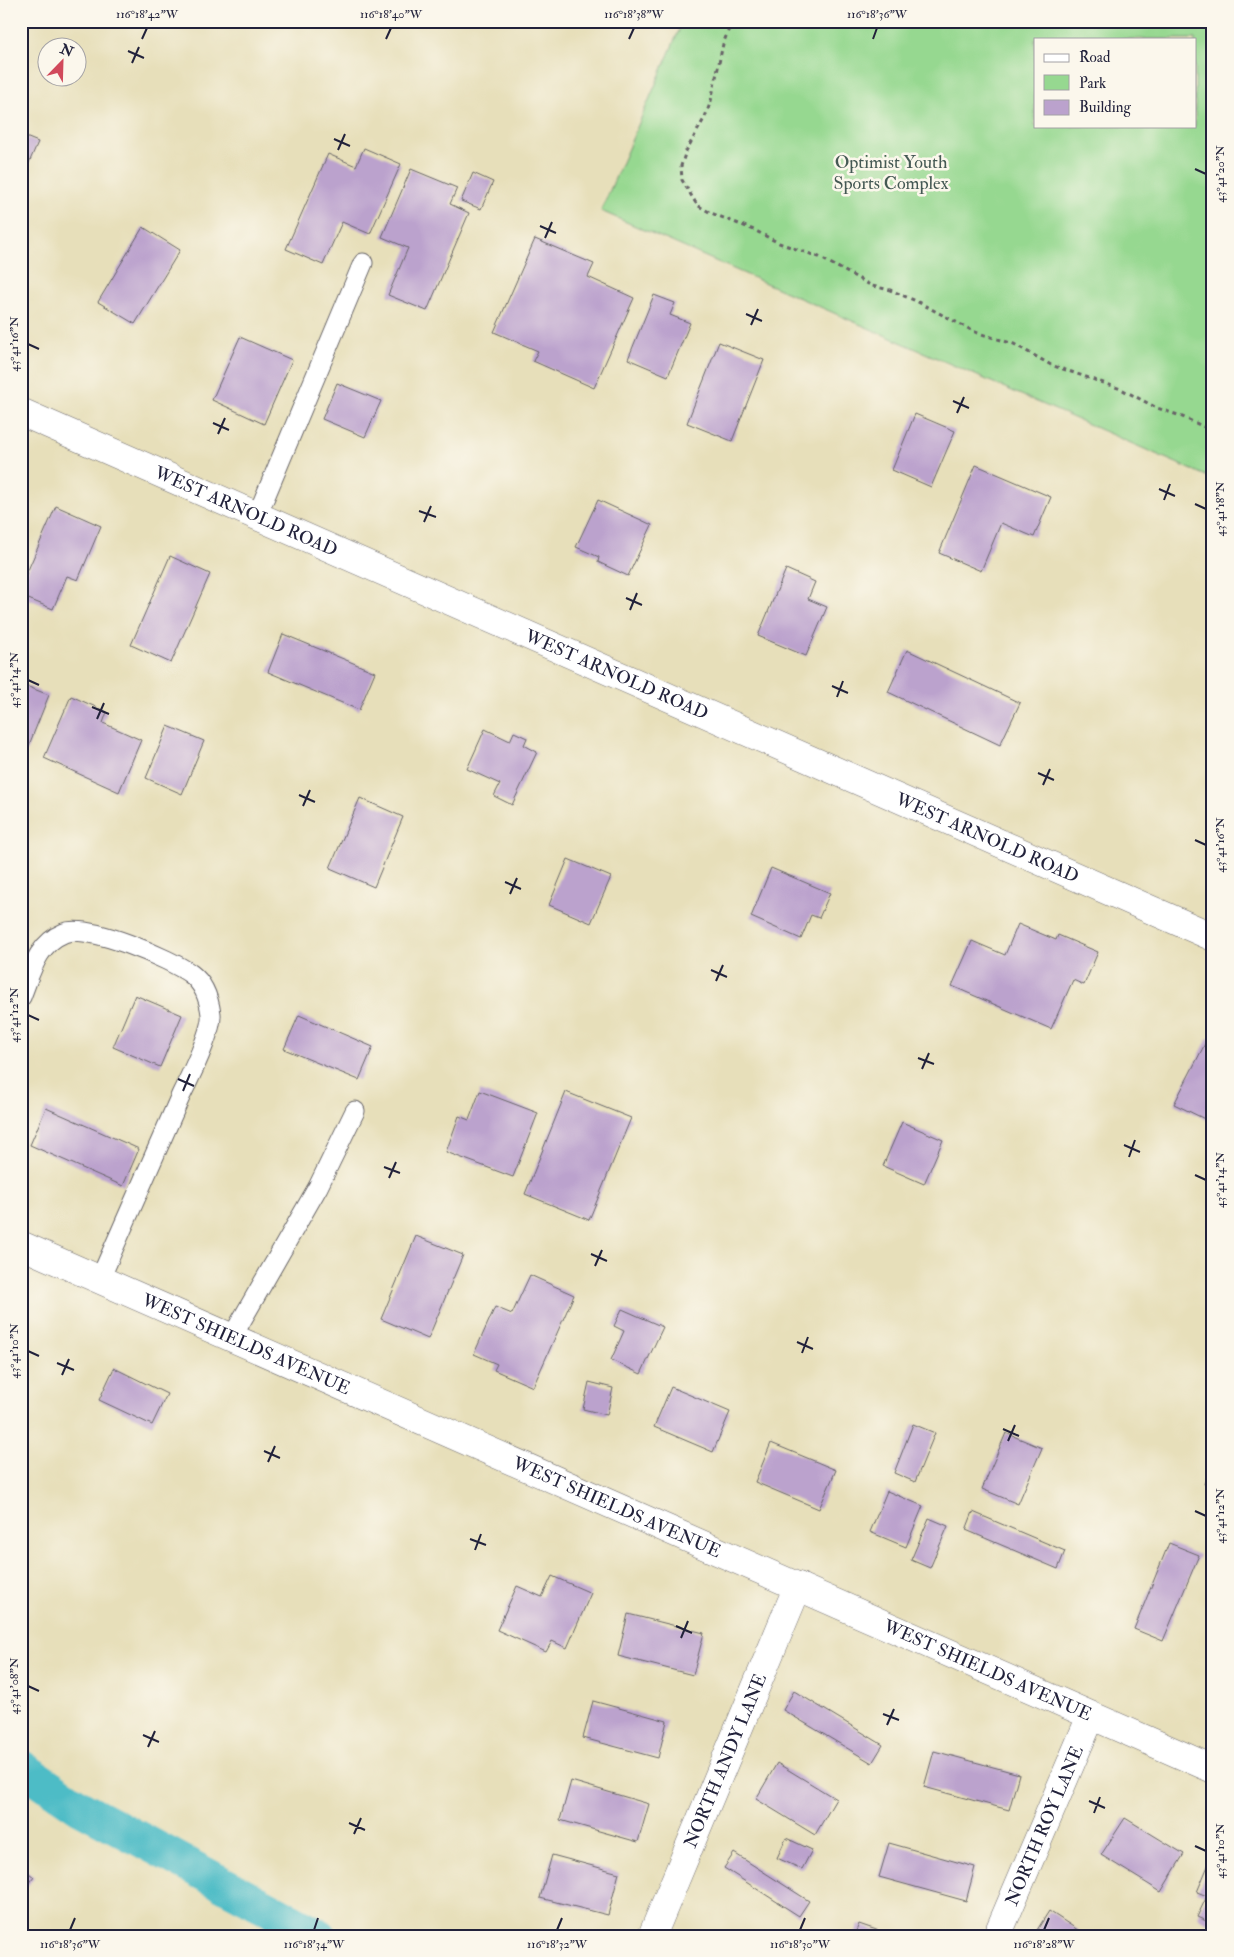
<svg xmlns="http://www.w3.org/2000/svg" width="1234" height="1957" font-family="'IM FELL Double Pica',serif">
<style>
.green{fill:#96d890;stroke:#5c7d66;fill-rule:evenodd}
.lines{fill:none;stroke-linecap:round;stroke-linejoin:round}
.canal{stroke:#4ebcc6;stroke-width:35}
.building{fill:#bba2cd}
.lane-casing{stroke:#676467;stroke-width:21}
.street-casing{stroke:#676467;stroke-width:29}
.path{stroke:#676467;stroke-width:3;stroke-dasharray:4 4;stroke-linecap:butt}
.lane{stroke:#fff;stroke-width:19}
.street{stroke:#fff;stroke-width:28}
.ticks{fill:none;stroke:#22223b;stroke-width:2}
.labels{text-anchor:middle;stroke-width:5;stroke-linejoin:round;paint-order:stroke}
.park-label{font-size:18px;fill:#455954;stroke:#fbf7ec}
.street-label{font-size:18px;fill:#22223b;stroke:#fbf7ec}
.neatline{fill:none;stroke:#22223b;stroke-width:2}
.ticks-label{font-size:12px;text-anchor:middle;fill:#22223b}
</style>
<rect width="100%" height="100%" fill="#fbf7ec"/>
<filter id="ink" filterUnits="userSpaceOnUse"><feTurbulence type="fractalNoise" baseFrequency=".02" numOctaves="2"/><feDisplacementMap in="SourceGraphic" scale="10" xChannelSelector="R" yChannelSelector="G"/><feConvolveMatrix kernelMatrix="1 2 1 2 8 2 1 2 1" color-interpolation-filters="sRGB"/></filter>
<filter id="wash" filterUnits="userSpaceOnUse"><feTurbulence type="fractalNoise" baseFrequency=".0096" numOctaves="4" result="noise"/><feDisplacementMap in="SourceGraphic" scale="20" xChannelSelector="R" yChannelSelector="G"/><feGaussianBlur stdDeviation="1.12" result="paint"/><feColorMatrix in="noise" values="0 0 0 0 0 0 0 0 0 0 0 0 0 0 0 0 0 1.4 0 .05"/><feComposite in="paint" operator="in"/></filter>
<g filter="url(#wash)">
<rect width="100%" height="100%" fill="#e7dfba"/>
<path class="green" d="M683,21H1213V479L601,211ZM1035,39H1195V126H1035Z"/>
<g class="lines">
<polyline class="canal" points="21,1767 80,1807 320,1936"/>
</g>
<g id="blocks">
<g class="building">
<polygon points="21,135 38,142 21,181"/>
<polygon points="364,148 401,164 370,234 342,222 323,265 286,249 328,154 356,166"/>
<polygon points="411,169 457,188 450,204 469,213 427,311 388,295 408,248 382,237"/>
<polygon points="473,173 493,182 481,209 461,201"/>
<polygon points="143,227 180,250 135,324 98,302"/>
<polygon points="535,239 594,264 588,277 634,298 594,388 533,361 538,351 494,332"/>
<polygon points="654,295 675,303 670,315 690,323 668,376 628,359"/>
<polygon points="240,337 292,360 264,424 212,400"/>
<polygon points="719,342 764,360 732,441 687,423"/>
<polygon points="337,383 381,401 365,437 322,419"/>
<polygon points="915,414 955,431 931,487 892,470"/>
<polygon points="976,465 1051,497 1034,537 1001,523 981,571 939,553"/>
<polygon points="598,500 652,525 628,576 598,562 599,557 576,547"/>
<polygon points="56,506 101,526 78,580 67,576 53,609 21,596 21,586"/>
<polygon points="170,556 210,574 171,663 131,645"/>
<polygon points="786,569 815,582 808,599 827,607 806,656 758,636"/>
<polygon points="283,634 375,672 359,710 268,672"/>
<polygon points="907,650 1020,703 1000,745 888,692"/>
<polygon points="21,684 49,695 25,755 21,753"/>
<polygon points="71,696 107,712 103,723 141,740 119,792 44,758"/>
<polygon points="168,726 204,741 182,794 146,778"/>
<polygon points="485,729 510,741 514,732 527,738 524,745 537,752 512,805 494,796 500,784 467,769"/>
<polygon points="360,798 403,817 374,887 330,868"/>
<polygon points="568,859 611,877 591,923 549,905"/>
<polygon points="771,868 830,893 819,918 811,915 801,939 751,917"/>
<polygon points="1018,924 1056,940 1058,935 1098,952 1084,985 1073,980 1051,1029 952,986 972,941 1005,955"/>
<polygon points="135,995 182,1015 160,1067 113,1047"/>
<polygon points="299,1015 373,1047 359,1080 284,1049"/>
<polygon points="1208,1038 1213,1040 1213,1123 1174,1104"/>
<polygon points="480,1091 538,1113 513,1177 446,1152 459,1116 469,1120"/>
<polygon points="566,1092 631,1118 589,1220 525,1194"/>
<polygon points="46,1108 139,1149 123,1186 30,1145"/>
<polygon points="902,1122 943,1140 924,1184 883,1166"/>
<polygon points="416,1236 463,1255 428,1339 381,1319"/>
<polygon points="530,1275 574,1295 533,1387 494,1370 497,1364 474,1354 495,1307 512,1314"/>
<polygon points="622,1309 663,1327 641,1374 611,1360 624,1331 614,1326"/>
<polygon points="114,1368 167,1394 152,1425 99,1400"/>
<polygon points="589,1382 613,1388 607,1415 583,1409"/>
<polygon points="671,1387 730,1412 713,1452 654,1427"/>
<polygon points="913,1424 935,1433 915,1482 894,1473"/>
<polygon points="1006,1433 1042,1448 1018,1504 982,1489"/>
<polygon points="771,1443 836,1470 819,1509 755,1482"/>
<polygon points="1213,1462 1213,1487 1204,1484"/>
<polygon points="887,1491 923,1506 906,1547 870,1532"/>
<polygon points="973,1512 1065,1551 1058,1569 966,1530"/>
<polygon points="929,1518 948,1526 930,1568 911,1560"/>
<polygon points="1169,1543 1199,1555 1163,1641 1134,1629"/>
<polygon points="552,1576 591,1593 567,1648 552,1641 546,1652 497,1630 517,1586 542,1597"/>
<polygon points="628,1614 704,1633 693,1675 618,1656"/>
<polygon points="794,1691 883,1745 872,1763 783,1710"/>
<polygon points="593,1701 667,1721 658,1758 583,1738"/>
<polygon points="934,1751 1019,1774 1009,1810 924,1787"/>
<polygon points="777,1763 836,1799 815,1835 756,1799"/>
<polygon points="571,1781 649,1804 638,1842 560,1820"/>
<polygon points="1125,1818 1184,1854 1161,1892 1101,1855"/>
<polygon points="786,1838 812,1850 802,1869 777,1858"/>
<polygon points="889,1843 975,1867 966,1901 879,1877"/>
<polygon points="734,1853 809,1901 799,1916 724,1868"/>
<polygon points="1213,1854 1213,1924 1197,1917 1207,1896 1197,1892"/>
<polygon points="552,1855 619,1873 608,1915 540,1898"/>
<polygon points="21,1867 34,1877 21,1895"/>
<polygon points="1049,1911 1087,1936 1046,1936 1037,1930"/>
<polygon points="859,1924 891,1935 891,1936 854,1936"/>
</g>
</g>
</g>
<g filter="url(#ink)">
<use href="#blocks" fill-opacity="0" stroke="#676467" stroke-width="1"/>
<g class="lines">
<defs>
<g id="lane">
<polyline points="257,516 363,263"/>
<path d="M21,997C31,972 37,944 64,933C87,923 171,959 191,974C203,983 209,999 211,1014C213,1030 189,1079 181,1095C154,1157 127,1218 100,1279"/>
<polyline points="232,1337 318,1187 355,1111"/>
</g>
<g id="street">
<path id="s1" d="M21,412L1213,937"/>
<path id="s2" d="M21,1245L1213,1769"/>
<path id="s3" d="M652,1936L798,1586"/>
<path id="s4" d="M997,1936L1091,1716"/>
</g>
</defs>
<use href="#lane" class="lane-casing"/>
<use href="#street" class="street-casing"/>
<polyline class="path" points="732,21 723,44 711,101 705,117 686,151 681,166 682,180 697,205 711,213 754,230 779,243 819,257 872,286 890,290 916,301 975,332 1014,344 1051,365 1121,389 1157,408 1178,415 1213,431"/>
<use href="#lane" class="lane"/>
<use href="#street" class="street"/>
</g>
</g>
<path class="ticks" d="M142,39L147,28M386,39L391,28M629,39L634,28M873,39L877,28M128,51L144,58M132,63L139,47M334,139L350,146M338,150L345,134M1195,169L1206,174M540,226L556,233M545,238L552,222M746,314L762,321M751,325L758,309M28,344L39,349M953,401L969,408M957,413L964,397M213,423L229,430M218,434L225,418M1159,489L1175,496M1164,500L1170,484M1195,504L1206,509M419,511L436,517M424,522L431,506M626,598L642,605M630,610L637,593M28,680L39,685M832,686L848,693M837,697L843,681M92,707L109,714M97,719L104,703M1038,773L1054,780M1043,785L1050,769M299,795L315,802M303,806L310,790M1195,840L1206,845M505,882L521,889M510,894L517,878M711,970L727,977M716,981L723,965M28,1015L39,1020M918,1058L934,1064M922,1069L929,1053M178,1079L194,1086M183,1091L190,1074M1124,1145L1140,1152M1129,1157L1135,1140M384,1167L400,1173M1195,1175L1206,1180M389,1178L396,1162M591,1254L607,1261M595,1266L602,1250M797,1342L813,1349M28,1351L39,1356M802,1353L808,1337M57,1363L74,1370M62,1375L69,1359M1003,1429L1019,1436M1008,1441L1015,1425M264,1451L280,1458M268,1462L275,1446M1195,1511L1206,1516M470,1539L486,1545M475,1550L481,1534M676,1626L692,1633M681,1638L688,1621M28,1686L39,1691M883,1714L899,1720M887,1725L894,1709M143,1735L159,1742M148,1747L155,1731M1089,1801L1105,1808M1094,1813L1100,1797M349,1823L365,1830M354,1834L361,1818M1195,1846L1206,1851M70,1930L75,1918M314,1930L318,1918M557,1930L562,1918M800,1930L805,1918M1044,1930L1049,1918"/>
<g class="labels">
<g class="park-label">
<text x="891" y="168">Optimist Youth<tspan x="891" dy="21">Sports Complex</tspan></text>
</g>
<g class="street-label">
<text dy="6" stroke="none"><textPath href="#s1" startOffset="246">WEST ARNOLD ROAD</textPath></text>
<text dy="6" stroke="none"><textPath href="#s1" startOffset="651">WEST ARNOLD ROAD</textPath></text>
<text dy="6" stroke="none"><textPath href="#s1" startOffset="1056">WEST ARNOLD ROAD</textPath></text>
<text dy="6" stroke="none"><textPath href="#s2" startOffset="246">WEST SHIELDS AVENUE</textPath></text>
<text dy="6" stroke="none"><textPath href="#s2" startOffset="651">WEST SHIELDS AVENUE</textPath></text>
<text dy="6" stroke="none"><textPath href="#s2" startOffset="1056">WEST SHIELDS AVENUE</textPath></text>
<text dy="6" stroke="none"><textPath href="#s3" startOffset="190">NORTH ANDY LANE</textPath></text>
<text dy="6" stroke="none"><textPath href="#s4" startOffset="120">NORTH ROY LANE</textPath></text>
</g>
</g>
<rect width="1234" height="1957" fill="none" stroke="#fbf7ec" stroke-width="55"/>
<rect x="1034" y="38" width="162" height="90" fill="#fbf7ec" stroke="#a4a2a5"/>
<rect x="1044" y="54" width="25" height="8" fill="#ffffff" stroke="#a4a2a5"/>
<text x="1079" y="62" font-size="15" fill="#22223b">Road</text>
<rect x="1044" y="75" width="25" height="15" fill="#96d890" stroke="#a4a2a5"/>
<text x="1079" y="88" font-size="15" fill="#22223b">Park</text>
<rect x="1044" y="100" width="25" height="15" fill="#bba2cd" stroke="#a4a2a5"/>
<text x="1079" y="112" font-size="15" fill="#22223b">Building</text>
<g transform="translate(62 62) rotate(23)"><circle r="24" fill="#fbf7ec" stroke="#a4a2a5"/>
<path d="M0-4L9 19L0 12L-9 19Z" fill="#d1495b"/>
<text y="-8" font-size="14" font-weight="bold" text-anchor="middle" fill="#22223b">N</text>
</g>
<rect x="28" y="28" width="1178" height="1902" class="neatline"/>
<g class="ticks-label">
<text x="147" y="18">116°18'42"W</text>
<text x="391" y="18">116°18'40"W</text>
<text x="634" y="18">116°18'38"W</text>
<text x="877" y="18">116°18'36"W</text>
<text transform="translate(1220 174) rotate(-90)" y="4">43°41'20"N</text>
<text transform="translate(14 344) rotate(-90)" y="4">43°41'16"N</text>
<text transform="translate(1220 509) rotate(-90)" y="4">43°41'18"N</text>
<text transform="translate(14 680) rotate(-90)" y="4">43°41'14"N</text>
<text transform="translate(1220 845) rotate(-90)" y="4">43°41'16"N</text>
<text transform="translate(14 1015) rotate(-90)" y="4">43°41'12"N</text>
<text transform="translate(1220 1180) rotate(-90)" y="4">43°41'14"N</text>
<text transform="translate(14 1351) rotate(-90)" y="4">43°41'10"N</text>
<text transform="translate(1220 1516) rotate(-90)" y="4">43°41'12"N</text>
<text transform="translate(14 1686) rotate(-90)" y="4">43°41'08"N</text>
<text transform="translate(1220 1851) rotate(-90)" y="4">43°41'10"N</text>
<text x="70" y="1948">116°18'36"W</text>
<text x="314" y="1948">116°18'34"W</text>
<text x="557" y="1948">116°18'32"W</text>
<text x="800" y="1948">116°18'30"W</text>
<text x="1044" y="1948">116°18'28"W</text>
</g>
</svg>
